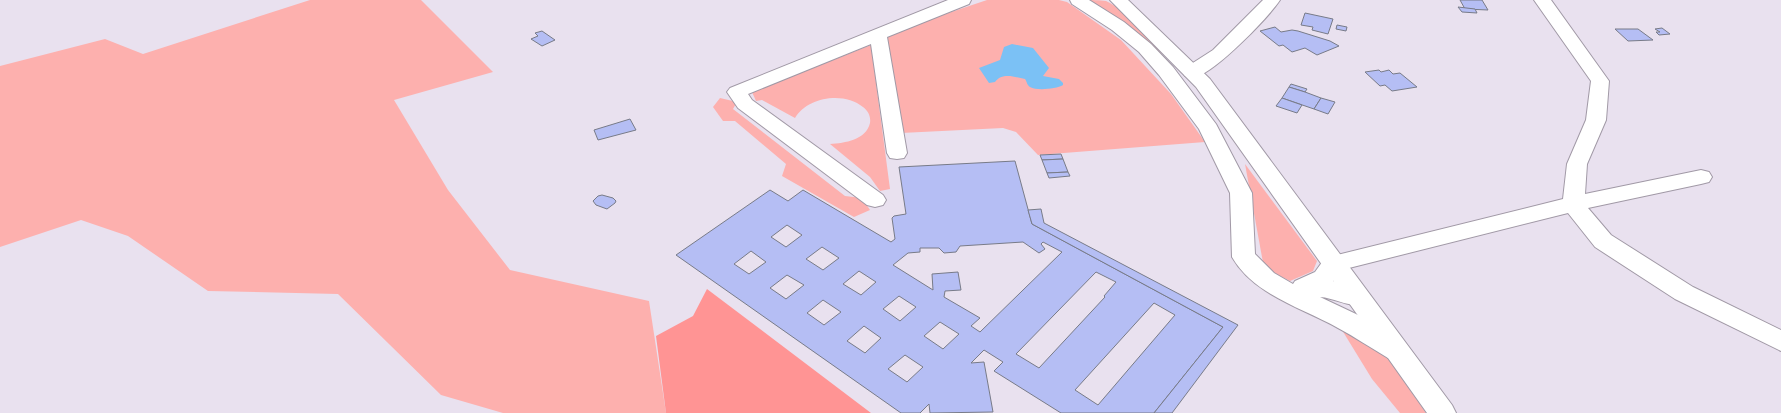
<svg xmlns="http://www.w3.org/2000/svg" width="1781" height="413" font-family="Georgia,serif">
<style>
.green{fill:#fdb0ae}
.forest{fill:#ff9494}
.water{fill:#7bc1f5}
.building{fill:#b5bef4;stroke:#787b88;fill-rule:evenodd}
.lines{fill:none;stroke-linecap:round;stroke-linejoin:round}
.minor-casing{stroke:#a199a6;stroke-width:2}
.major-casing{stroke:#a199a6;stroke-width:2}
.minor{fill:#fff;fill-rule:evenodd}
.major{fill:#fff;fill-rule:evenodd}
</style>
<rect width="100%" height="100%" fill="#e9e1ef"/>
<g class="green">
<polygon points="310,0 421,0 493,72 394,100 448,190 510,270 649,301 666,413 503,413 441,395 338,294 208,291 128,236 81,220 0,247 0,66 105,39 143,54"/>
<polygon points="987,0 1059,0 1067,2 1121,40 1171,94 1205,142 1038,155 1016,132 1003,128 901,133 886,34"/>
<path d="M1085,0C1091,0 1101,0 1106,1C1127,10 1152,42 1166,59L1132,28Z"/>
<path d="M871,45L890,189L880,191L870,177L830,144C845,143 866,140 870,123C871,116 868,111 863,107C844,91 807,97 795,118L762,100L756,101L752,92Z"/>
<polygon points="720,98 737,102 733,109 845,196 862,198 870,210 854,217 782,176 786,164 735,121 723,121 713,107"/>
<polygon points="1245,164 1317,261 1313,271 1290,281 1264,268"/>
<polygon points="1334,317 1378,344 1426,413 1400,413 1372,379"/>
</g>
<polygon class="forest" points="707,289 871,413 666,413 656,336 693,316"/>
<path class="water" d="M1012,44L1033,48L1049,68L1043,76L1059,79L1063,83V85C1056,89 1037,91 1030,87C1027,85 1027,82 1025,79C1015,77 1002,72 995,82L989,83L979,68L1000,60L1004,47Z"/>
<g class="building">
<polygon points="1460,0 1482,0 1488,10 1465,9"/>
<polygon points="1458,7 1475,9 1477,13 1462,12"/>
<polygon points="1305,13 1333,19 1328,34 1312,30 1313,27 1301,25"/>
<polygon points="1337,25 1347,27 1346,31 1336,29"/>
<polygon points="1275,27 1281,32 1292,30 1298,31 1330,41 1339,46 1317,55 1305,48 1292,52 1283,45 1279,46 1260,31"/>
<polygon points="1662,28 1670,34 1659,35 1656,32 1660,32 1655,29"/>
<polygon points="1615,29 1638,29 1653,40 1628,41"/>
<polygon points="542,31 555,40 542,46 531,39 538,36 535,33"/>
<polygon points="1379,70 1381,72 1389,70 1393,74 1400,73 1417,87 1392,91 1385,85 1380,86 1365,72"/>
<polygon points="1291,84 1307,89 1305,92 1289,87"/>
<polygon points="1289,87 1305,92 1321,98 1314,109 1282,98"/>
<polygon points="1282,98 1302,105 1297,113 1276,106"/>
<polygon points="1321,98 1335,102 1328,114 1314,109"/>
<polygon points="630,119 636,130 598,140 594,130"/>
<polygon points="1061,154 1063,159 1042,160 1040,155"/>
<polygon points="1063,159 1068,172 1047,173 1042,160"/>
<path d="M1015,161L1032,224L1223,327L1154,413H1061L994,371L1003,362L984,350L971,363L984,362L993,412L930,413L929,404L920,413H901L676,255L770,190L788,201L803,190L891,242L895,239L892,218L894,216L906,214L899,167ZM787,225L802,235L786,247L771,237ZM1023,242L1039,253L1045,249L1041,244L1043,242L1062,252L980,332L971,326L980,318L944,297L945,291L961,290L958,272L932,274L933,290L893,265L908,253L920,252V248H939L944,253L956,252L960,246ZM822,247L839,258L823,270L806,259ZM751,251L766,262L749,274L734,264ZM859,271L876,282L861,295L843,284ZM1096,272L1116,282L1104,296L1105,297L1039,368L1016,354ZM787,275L804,285L786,299L770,288ZM899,296L916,307L900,321L883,309ZM823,300L841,312L824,325L807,313ZM1154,303L1175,315L1098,405L1075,390ZM940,322L959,334L943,349L924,336ZM864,326L881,338L865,353L847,341ZM905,355L923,367L907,382L888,369Z"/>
<polygon points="1068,172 1070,176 1049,178 1047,173"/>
<polygon points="602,195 613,198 616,201 615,203 607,209 596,205 593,201 598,196"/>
<polygon points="1041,209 1044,223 1238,325 1172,413 1154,413 1223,327 1032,224 1028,210"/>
</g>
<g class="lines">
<defs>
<g id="minor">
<polygon points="948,0 971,0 969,4 887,37 907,153 904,158 897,159 890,158 887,153 871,44 748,94 752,100 883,195 886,200 883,205 875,207 867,205 738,108 727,92 730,88"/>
<path d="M1070,0H1089L1124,22L1151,44L1173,67L1216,124L1252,193L1255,254L1274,273L1293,284L1295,281L1315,272L1325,258L1563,199L1567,164L1586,120L1591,81L1534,0H1551L1609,81L1606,120L1587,164L1585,194L1701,170L1709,172L1712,177L1709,182L1701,184L1588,208L1611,235L1693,287L1781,330V351L1675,299L1595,247L1568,213L1341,270L1333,281L1367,292L1370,298L1367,304C1351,309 1336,298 1320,297L1356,314L1406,344L1410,351L1406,358L1397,361L1388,358C1371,348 1355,337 1338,328C1302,308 1254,295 1232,257L1230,193L1199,129L1159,75L1139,52L1112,30L1072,4Z"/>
<path d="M1263,0H1280C1268,18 1218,69 1198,76C1193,78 1190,77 1185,76L1183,72L1185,68L1213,50Z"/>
</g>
<polygon id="major" points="1110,0 1128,0 1210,79 1452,405 1456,413 1427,413 1196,87"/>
</defs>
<use href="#minor" class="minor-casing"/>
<use href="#major" class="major-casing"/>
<use href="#minor" class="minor"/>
<use href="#major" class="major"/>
</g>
</svg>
